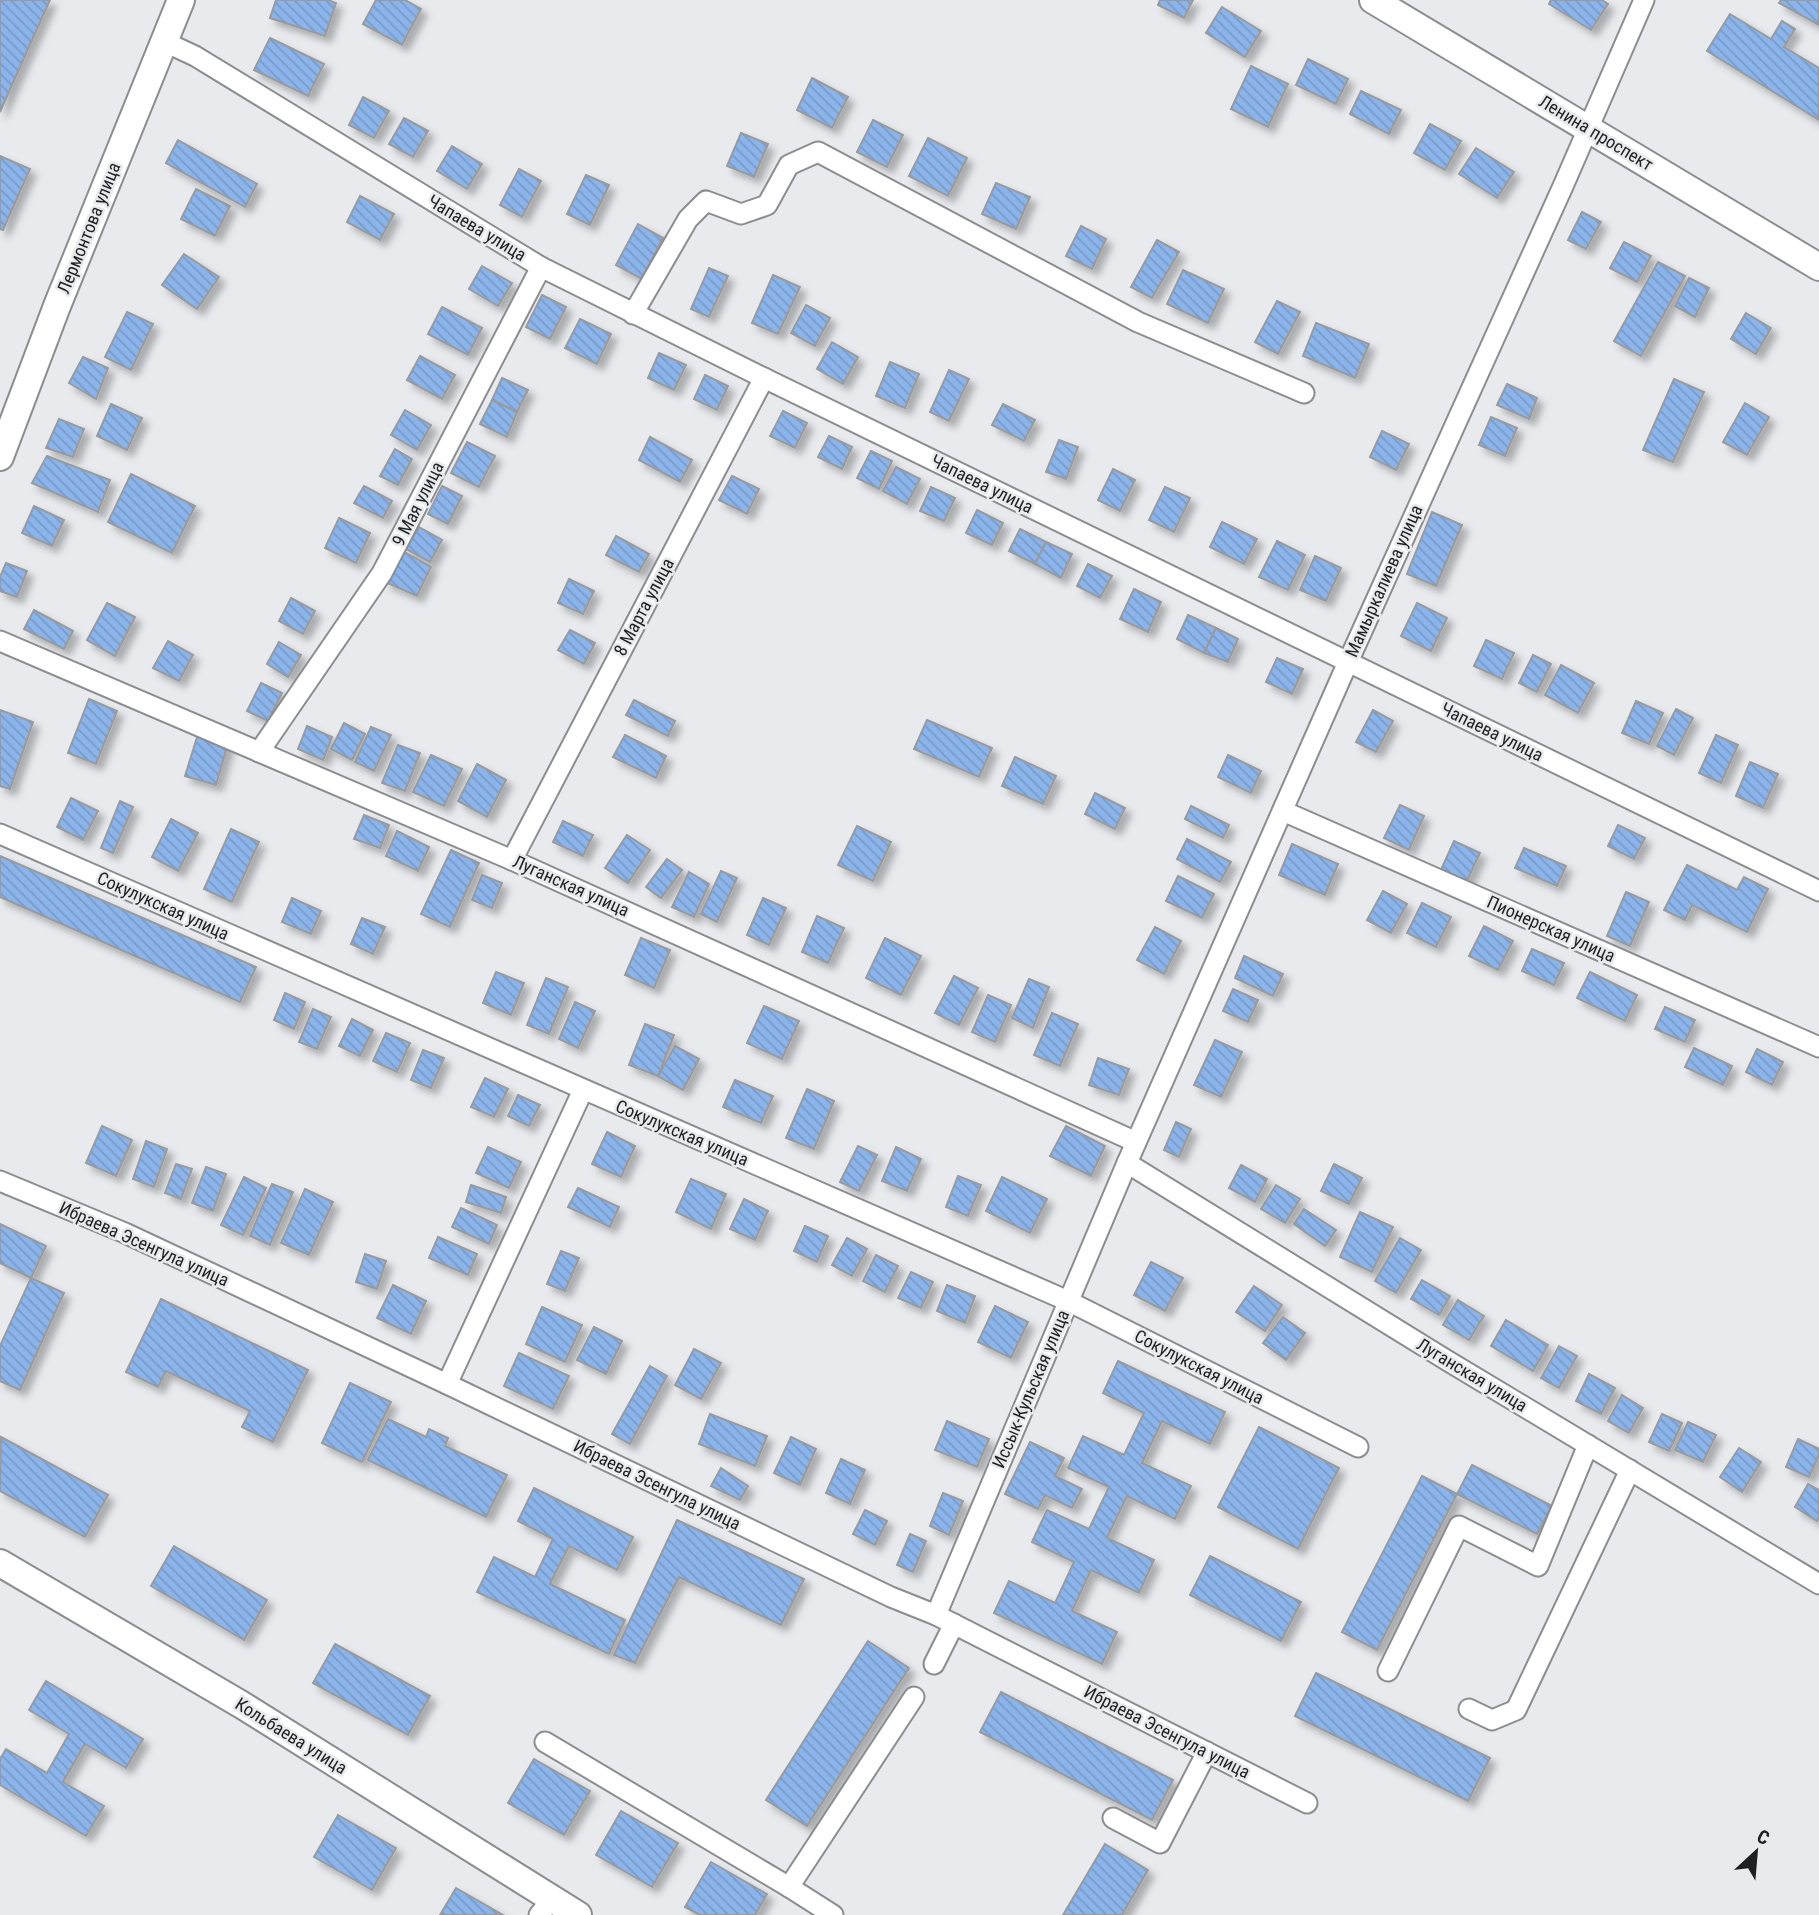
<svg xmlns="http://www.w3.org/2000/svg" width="1819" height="1915" font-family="'Roboto Condensed',sans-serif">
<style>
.building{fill:url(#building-back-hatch);stroke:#989a9d;stroke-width:2;filter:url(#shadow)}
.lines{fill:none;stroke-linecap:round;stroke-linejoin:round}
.minor-casing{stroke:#8b8d90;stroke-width:23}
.secondary-casing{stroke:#8b8d90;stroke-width:30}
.minor{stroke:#fff;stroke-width:19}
.secondary{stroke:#fff;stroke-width:26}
.labels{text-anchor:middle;stroke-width:5;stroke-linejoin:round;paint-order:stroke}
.street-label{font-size:18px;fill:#1f2021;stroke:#e8eaed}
</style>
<defs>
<pattern id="building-back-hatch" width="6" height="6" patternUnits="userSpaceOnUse" patternTransform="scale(1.75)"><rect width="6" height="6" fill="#8bb4eb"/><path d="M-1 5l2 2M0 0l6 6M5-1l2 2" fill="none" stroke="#789ac9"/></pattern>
<filter id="shadow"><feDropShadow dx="6" dy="6" stdDeviation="3.5" flood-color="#0004"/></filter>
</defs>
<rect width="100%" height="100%" fill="#e8eaed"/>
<g class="building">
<polygon points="0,0 50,0 0,112"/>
<polygon points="276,0 328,0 336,3 325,36 270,18"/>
<polygon points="376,0 405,0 421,9 402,45 363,24"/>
<polygon points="1160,0 1193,0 1184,18 1158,5"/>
<polygon points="1551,0 1602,0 1608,4 1591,30 1549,4"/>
<polygon points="1781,0 1819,0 1819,25 1779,3"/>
<polygon points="1222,7 1261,31 1245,57 1206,33"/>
<polygon points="1730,14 1771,39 1782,21 1795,29 1784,47 1819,68 1819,120 1707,51"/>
<polygon points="270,38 324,64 308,96 254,70"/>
<polygon points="1308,59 1348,79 1336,104 1296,85"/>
<polygon points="1251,66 1288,84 1268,127 1231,109"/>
<polygon points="812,78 848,97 832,128 797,110"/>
<polygon points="1361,91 1401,110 1389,134 1350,114"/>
<polygon points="363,97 389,111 374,138 349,125"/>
<polygon points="404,118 428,131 413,157 389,144"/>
<polygon points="873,120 903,135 887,167 857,152"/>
<polygon points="1430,124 1461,141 1445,170 1414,153"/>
<polygon points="741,133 768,144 754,177 727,166"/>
<polygon points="928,138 967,158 948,196 909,176"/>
<polygon points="178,140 257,184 245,207 166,163"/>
<polygon points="452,146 482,164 467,189 437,171"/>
<polygon points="1476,148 1514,172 1497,198 1459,174"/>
<polygon points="0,156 30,169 3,230 0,229"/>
<polygon points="519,169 541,181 522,217 500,205"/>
<polygon points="586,175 609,185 590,225 567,214"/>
<polygon points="996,183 1030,197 1016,229 982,214"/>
<polygon points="196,189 230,206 215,236 181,219"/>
<polygon points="360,196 394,214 380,240 347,222"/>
<polygon points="1582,212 1601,222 1586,249 1568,240"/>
<polygon points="638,224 663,238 642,279 616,265"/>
<polygon points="1081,226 1106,239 1092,269 1066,256"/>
<polygon points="1157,240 1179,252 1152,298 1131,287"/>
<polygon points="1624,242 1651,256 1637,282 1610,268"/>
<polygon points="184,254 219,277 197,309 162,285"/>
<polygon points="1658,262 1685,276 1641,356 1614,341"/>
<polygon points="482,266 512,283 498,306 469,289"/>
<polygon points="709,268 728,276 709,317 691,309"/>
<polygon points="1183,270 1224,289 1208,323 1167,304"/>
<polygon points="773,275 800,287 778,334 752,323"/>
<polygon points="1689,278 1709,288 1695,317 1675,306"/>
<polygon points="542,295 566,307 550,339 526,327"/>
<polygon points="1277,301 1300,312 1278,354 1255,342"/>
<polygon points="806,305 830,318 815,346 791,333"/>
<polygon points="442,307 482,328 468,355 428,334"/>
<polygon points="127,312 153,324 131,370 105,357"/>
<polygon points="1746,313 1771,328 1756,354 1731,339"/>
<polygon points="580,319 611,334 597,364 565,348"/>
<polygon points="1316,323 1369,344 1355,378 1303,356"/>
<polygon points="832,342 858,357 843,384 817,369"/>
<polygon points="659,353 686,365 674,390 648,378"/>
<polygon points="420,356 455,375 442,399 407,380"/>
<polygon points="83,357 108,368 96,399 69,383"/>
<polygon points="890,362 919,374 905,408 876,396"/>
<polygon points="949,370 969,379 949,421 930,412"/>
<polygon points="705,375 728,386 717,410 694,399"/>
<polygon points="502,378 528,390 517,412 492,400"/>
<polygon points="1674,379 1704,392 1673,462 1643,450"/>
<polygon points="1507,384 1537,398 1529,419 1497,405"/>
<polygon points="492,400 517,412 507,437 480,424"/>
<polygon points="1745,403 1769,417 1747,455 1723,442"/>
<polygon points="111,404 142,418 127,450 97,436"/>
<polygon points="1003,404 1035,420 1024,441 992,425"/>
<polygon points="405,410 431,425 417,450 391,435"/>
<polygon points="783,411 807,423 795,448 770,436"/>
<polygon points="1491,417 1517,428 1505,456 1479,445"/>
<polygon points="59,419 84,429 73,457 46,448"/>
<polygon points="1382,431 1409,444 1396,470 1370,457"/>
<polygon points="829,436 852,447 842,469 818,457"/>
<polygon points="650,437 692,460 680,482 639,460"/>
<polygon points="1059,440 1078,447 1066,479 1046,472"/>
<polygon points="467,442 495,456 479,487 451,473"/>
<polygon points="395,449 412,459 398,485 380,476"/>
<polygon points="871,451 892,461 879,489 857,478"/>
<polygon points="47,456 110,480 98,512 32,483"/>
<polygon points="896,467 920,479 907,504 883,491"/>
<polygon points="1113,469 1135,480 1120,511 1098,500"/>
<polygon points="131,474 195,506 172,553 108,522"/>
<polygon points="732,476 759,489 747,514 719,500"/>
<polygon points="364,486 392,501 383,518 354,503"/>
<polygon points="442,486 462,496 448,524 428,514"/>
<polygon points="931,487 955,498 944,521 920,511"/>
<polygon points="1165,487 1190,498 1174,532 1149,520"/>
<polygon points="34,506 64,520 52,546 22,533"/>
<polygon points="977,510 1003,523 992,545 966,533"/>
<polygon points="1432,512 1462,525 1436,586 1407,574"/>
<polygon points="339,518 370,533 356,563 325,548"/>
<polygon points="1222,522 1257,539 1244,564 1210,547"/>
<polygon points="419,527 442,540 430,562 406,549"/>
<polygon points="1020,529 1046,542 1035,564 1009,551"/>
<polygon points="616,536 649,554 639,572 606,555"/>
<polygon points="1277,541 1305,555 1288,590 1259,577"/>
<polygon points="1046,542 1072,554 1061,578 1035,564"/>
<polygon points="401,550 431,567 417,596 385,582"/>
<polygon points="1315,556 1341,568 1326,601 1300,590"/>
<polygon points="6,563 27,571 17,597 0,591 0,577"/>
<polygon points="1088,564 1112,576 1100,598 1077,586"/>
<polygon points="569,579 594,591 583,614 558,603"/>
<polygon points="1134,589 1161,602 1148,632 1120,619"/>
<polygon points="291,598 315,611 303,634 279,621"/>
<polygon points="107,603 135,617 115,656 87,640"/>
<polygon points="1417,603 1447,618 1431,651 1401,636"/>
<polygon points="34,610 73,631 64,649 24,629"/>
<polygon points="1188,615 1216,628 1204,653 1177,639"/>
<polygon points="1216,628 1238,639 1228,662 1204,653"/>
<polygon points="570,630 595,643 584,664 558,650"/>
<polygon points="1486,640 1514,653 1502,679 1474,666"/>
<polygon points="168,641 193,655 179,681 153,668"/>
<polygon points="279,642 301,655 288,677 267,664"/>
<polygon points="1533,655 1551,664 1537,692 1519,683"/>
<polygon points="1277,658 1303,669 1292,694 1266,682"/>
<polygon points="1561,665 1594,683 1578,713 1545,695"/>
<polygon points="261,683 282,693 268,721 247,711"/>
<polygon points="89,699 117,711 96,764 68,753"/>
<polygon points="634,700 675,721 668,736 626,715"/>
<polygon points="1636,701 1663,713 1649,744 1622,733"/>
<polygon points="1676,709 1693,718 1674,755 1657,746"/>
<polygon points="0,710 33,722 10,789 0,786"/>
<polygon points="1373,710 1393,721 1376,752 1356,742"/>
<polygon points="927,720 992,748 979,777 914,749"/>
<polygon points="344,723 365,734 352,760 331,749"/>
<polygon points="307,726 332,737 323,760 298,749"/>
<polygon points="371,727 391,735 374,771 355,762"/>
<polygon points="199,731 229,740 216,785 185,776"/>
<polygon points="625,735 666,756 656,778 613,757"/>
<polygon points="1716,735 1738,745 1721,783 1699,773"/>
<polygon points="398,745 420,753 405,791 382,783"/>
<polygon points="431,755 462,769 444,806 413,792"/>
<polygon points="1228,755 1261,771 1251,793 1218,777"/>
<polygon points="1015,757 1056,776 1043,804 1002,786"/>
<polygon points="1750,762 1778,774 1763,808 1736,796"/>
<polygon points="477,764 506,780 487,817 458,801"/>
<polygon points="1095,793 1125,808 1115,829 1085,814"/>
<polygon points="71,798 98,811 83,840 57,827"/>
<polygon points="120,801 133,807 113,853 101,848"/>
<polygon points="1400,805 1424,816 1409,850 1384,838"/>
<polygon points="1191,806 1229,825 1223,838 1185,819"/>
<polygon points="364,815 389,825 380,848 354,839"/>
<polygon points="171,819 198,833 178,871 152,857"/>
<polygon points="563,821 593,835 583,856 553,842"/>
<polygon points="1618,825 1645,838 1634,859 1608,846"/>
<polygon points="857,826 891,842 873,881 838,865"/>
<polygon points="231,829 259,842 232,902 204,889"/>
<polygon points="397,831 429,847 418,871 386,856"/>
<polygon points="627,835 650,850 628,883 605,868"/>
<polygon points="1187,839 1231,862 1220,882 1177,859"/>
<polygon points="1454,841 1480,853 1466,883 1440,872"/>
<polygon points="1292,844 1338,864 1325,895 1279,875"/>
<polygon points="1524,848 1566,866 1557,886 1515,868"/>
<polygon points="451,850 479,863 450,927 421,914"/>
<polygon points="0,856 256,967 240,1002 0,897"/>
<polygon points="667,859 682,870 661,898 646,887"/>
<polygon points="1687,865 1737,890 1744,877 1768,889 1747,932 1692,905 1685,920 1664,910"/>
<polygon points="721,871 737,878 717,922 701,914"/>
<polygon points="689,872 709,884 694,917 672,907"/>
<polygon points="482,875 502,883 492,908 472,900"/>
<polygon points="1178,876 1214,894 1202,918 1166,901"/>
<polygon points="1383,891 1407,904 1391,933 1367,920"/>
<polygon points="1626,892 1649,902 1630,946 1607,936"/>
<polygon points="292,898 321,911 311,934 282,922"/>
<polygon points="763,898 786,908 769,945 747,935"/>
<polygon points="1422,903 1451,917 1436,947 1407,933"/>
<polygon points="817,916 844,928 828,963 802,952"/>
<polygon points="362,918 385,927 373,954 351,944"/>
<polygon points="1484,926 1513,941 1498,970 1469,956"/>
<polygon points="1155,927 1181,941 1164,974 1137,960"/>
<polygon points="641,938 670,950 654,988 625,975"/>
<polygon points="885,938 921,956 901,995 866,978"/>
<polygon points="1532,949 1564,963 1554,985 1522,971"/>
<polygon points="1244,956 1283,974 1273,996 1235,978"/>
<polygon points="496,972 524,983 511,1015 483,1003"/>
<polygon points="1590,972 1637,995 1625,1021 1577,998"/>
<polygon points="954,976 978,988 959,1025 935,1013"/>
<polygon points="546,978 568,987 549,1034 527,1025"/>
<polygon points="1029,979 1049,987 1033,1028 1012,1018"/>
<polygon points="1233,989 1258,1000 1248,1022 1223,1011"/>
<polygon points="285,993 305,1002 294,1029 274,1020"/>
<polygon points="988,995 1011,1005 995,1042 972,1032"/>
<polygon points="575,1002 595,1011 578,1048 559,1039"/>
<polygon points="764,1006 799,1021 782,1059 747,1043"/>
<polygon points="1665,1007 1695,1020 1685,1042 1655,1029"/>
<polygon points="313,1009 331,1017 317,1049 299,1042"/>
<polygon points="1052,1013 1078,1024 1060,1066 1034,1055"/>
<polygon points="352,1019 373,1030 360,1056 339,1046"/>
<polygon points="645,1024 674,1035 658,1076 629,1065"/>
<polygon points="386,1033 410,1043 397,1072 373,1061"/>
<polygon points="1215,1040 1242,1052 1221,1097 1194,1085"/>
<polygon points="675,1046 699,1059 683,1090 658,1076"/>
<polygon points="1694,1048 1732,1066 1723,1085 1685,1067"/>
<polygon points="1757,1049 1783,1062 1772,1085 1746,1072"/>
<polygon points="423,1050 444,1058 431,1088 411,1080"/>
<polygon points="1098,1058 1129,1069 1119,1095 1089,1085"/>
<polygon points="485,1078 508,1089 494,1117 471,1107"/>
<polygon points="735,1080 773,1096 761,1123 723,1107"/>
<polygon points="807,1089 834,1101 814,1149 786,1138"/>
<polygon points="518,1095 540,1105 529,1126 508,1116"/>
<polygon points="1176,1122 1191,1129 1179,1157 1164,1150"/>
<polygon points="102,1126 132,1140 116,1176 86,1163"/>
<polygon points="1066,1126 1105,1146 1091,1176 1050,1156"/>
<polygon points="607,1132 635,1146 621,1177 592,1164"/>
<polygon points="146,1141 167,1149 154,1187 133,1179"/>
<polygon points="858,1146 877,1155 859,1191 840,1182"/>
<polygon points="488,1147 521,1162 509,1188 476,1173"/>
<polygon points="896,1147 921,1159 907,1191 882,1181"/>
<polygon points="176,1164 192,1169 181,1199 165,1193"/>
<polygon points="1334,1164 1362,1178 1349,1204 1321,1191"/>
<polygon points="1241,1165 1267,1179 1255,1202 1229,1188"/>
<polygon points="206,1167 226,1174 213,1211 192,1203"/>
<polygon points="958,1176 981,1185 968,1216 946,1207"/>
<polygon points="244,1177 266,1188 243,1235 221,1225"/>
<polygon points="1002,1177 1047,1199 1030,1233 986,1211"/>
<polygon points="691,1179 726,1194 711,1229 676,1212"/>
<polygon points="272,1184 293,1192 270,1245 250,1236"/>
<polygon points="471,1185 506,1197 501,1213 466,1202"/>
<polygon points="1276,1185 1300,1199 1285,1223 1261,1209"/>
<polygon points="578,1188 619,1207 610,1227 568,1207"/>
<polygon points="305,1189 333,1202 309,1255 281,1243"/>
<polygon points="744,1199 768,1211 755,1240 730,1229"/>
<polygon points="461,1208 497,1225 489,1244 452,1227"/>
<polygon points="1304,1209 1336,1230 1325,1246 1294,1224"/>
<polygon points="1360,1212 1393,1227 1372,1272 1340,1257"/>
<polygon points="0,1224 46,1246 31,1278 0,1263"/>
<polygon points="805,1226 828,1236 817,1262 794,1251"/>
<polygon points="438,1237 477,1254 468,1275 429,1258"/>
<polygon points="847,1238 867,1249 852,1276 832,1265"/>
<polygon points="1400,1238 1421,1250 1396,1293 1375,1281"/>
<polygon points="561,1251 579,1258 565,1291 547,1284"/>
<polygon points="365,1254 386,1261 377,1289 356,1282"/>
<polygon points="876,1255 898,1266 885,1292 863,1281"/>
<polygon points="1151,1262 1183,1278 1165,1311 1134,1295"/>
<polygon points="911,1272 933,1282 921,1308 898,1298"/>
<polygon points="31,1278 64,1293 20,1390 0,1381 0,1346"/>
<polygon points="1422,1280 1450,1296 1439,1315 1411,1299"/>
<polygon points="393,1285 426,1301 411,1334 377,1318"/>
<polygon points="947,1285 975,1296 965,1323 937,1311"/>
<polygon points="1254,1286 1282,1305 1265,1331 1236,1312"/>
<polygon points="161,1299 308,1370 273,1442 242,1427 250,1411 166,1371 158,1387 126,1372"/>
<polygon points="1458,1300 1484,1316 1469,1340 1443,1325"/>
<polygon points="995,1306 1028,1322 1011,1358 978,1342"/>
<polygon points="542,1307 582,1325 565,1362 526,1344"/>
<polygon points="1283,1317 1305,1333 1286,1360 1263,1343"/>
<polygon points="1506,1320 1548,1345 1533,1371 1491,1346"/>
<polygon points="594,1327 622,1341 606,1374 577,1360"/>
<polygon points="1559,1346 1577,1356 1559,1388 1541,1378"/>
<polygon points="694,1349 721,1363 701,1399 675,1385"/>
<polygon points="519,1353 569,1376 553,1409 504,1386"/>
<polygon points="1118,1361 1225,1412 1210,1444 1162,1421 1142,1463 1191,1486 1175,1519 1127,1496 1107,1538 1154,1560 1139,1593 1091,1570 1072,1611 1117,1632 1102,1664 994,1613 1009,1581 1055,1603 1074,1562 1032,1542 1047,1510 1089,1529 1109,1487 1068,1468 1083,1436 1124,1455 1144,1413 1103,1393"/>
<polygon points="650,1366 667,1376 630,1444 612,1434"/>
<polygon points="1589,1374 1615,1388 1601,1414 1576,1401"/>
<polygon points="350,1383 391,1402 362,1462 322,1443"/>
<polygon points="1622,1395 1643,1408 1629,1433 1608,1421"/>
<polygon points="710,1414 767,1436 755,1466 699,1444"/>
<polygon points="1662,1414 1682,1423 1669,1451 1649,1442"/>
<polygon points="388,1419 426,1437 429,1429 448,1438 445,1446 507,1475 486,1517 368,1460"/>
<polygon points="947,1421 989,1439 977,1467 935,1450"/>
<polygon points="1688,1422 1716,1435 1703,1462 1675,1450"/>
<polygon points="1259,1427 1339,1468 1298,1549 1218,1507"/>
<polygon points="1,1437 108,1495 85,1537 0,1491"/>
<polygon points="791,1437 816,1449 800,1485 774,1473"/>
<polygon points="1798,1439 1819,1449 1819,1455 1809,1477 1786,1467"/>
<polygon points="1030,1442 1064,1458 1055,1476 1082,1489 1072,1508 1045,1495 1038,1509 1005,1494"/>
<polygon points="1739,1448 1761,1462 1742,1492 1720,1477"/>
<polygon points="841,1459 865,1470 850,1504 826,1493"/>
<polygon points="1472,1465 1552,1506 1537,1534 1457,1494"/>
<polygon points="721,1468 748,1486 740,1500 711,1486"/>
<polygon points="1422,1476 1457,1494 1377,1650 1342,1632"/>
<polygon points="1808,1484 1819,1490 1819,1517 1817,1521 1795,1507"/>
<polygon points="534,1488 633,1537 617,1570 569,1546 550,1584 625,1620 609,1654 477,1592 494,1557 535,1577 553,1539 518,1521"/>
<polygon points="943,1493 963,1501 949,1535 930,1526"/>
<polygon points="865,1510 887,1521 875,1545 853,1534"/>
<polygon points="677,1520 804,1579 781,1625 679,1577 635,1663 614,1655"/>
<polygon points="910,1534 926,1541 913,1572 897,1565"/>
<polygon points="174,1546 267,1600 244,1640 151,1586"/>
<polygon points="1210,1556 1301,1602 1281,1641 1190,1595"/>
<polygon points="868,1641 909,1668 807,1826 766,1800"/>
<polygon points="335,1644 430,1696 408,1735 313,1683"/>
<polygon points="1316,1673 1490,1758 1468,1801 1295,1716"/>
<polygon points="46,1681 143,1739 126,1768 85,1744 63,1782 104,1806 86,1836 0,1785 0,1759 6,1749 47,1773 69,1734 29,1710"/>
<polygon points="1001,1692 1173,1780 1152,1820 980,1732"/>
<polygon points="534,1759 590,1791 564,1835 508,1803"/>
<polygon points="621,1811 678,1843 652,1887 596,1855"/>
<polygon points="338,1815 396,1848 372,1890 314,1857"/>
<polygon points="1105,1844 1148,1870 1122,1915 1063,1915"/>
<polygon points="711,1862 767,1894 755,1915 700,1915 685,1907"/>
<polygon points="456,1888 503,1915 440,1915"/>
</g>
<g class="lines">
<defs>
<g id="minor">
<polyline points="165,42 195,56 541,267 764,378 1819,891"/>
<polyline points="633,314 688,219 706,201 741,214 767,205 789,165 818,152 1138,322 1304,393"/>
<polyline points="0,641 512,860 1136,1142"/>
<polyline points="259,752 382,573 541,267"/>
<polyline points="1283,811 1819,1047"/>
<polyline points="0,834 1068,1301 1358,1447"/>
<polyline points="512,860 764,378"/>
<polyline points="1127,1163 1448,1361 1819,1584"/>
<polyline points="0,1181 125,1233 447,1384 891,1597 936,1615 1307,1803"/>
<polyline points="447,1384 583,1090"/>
<polyline points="936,1615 1127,1163 1348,662 1564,184 1644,0"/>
<polyline points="934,1664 954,1624"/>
<polyline points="1388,1671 1459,1526 1538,1566 1588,1445"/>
<polyline points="1469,1709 1492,1720 1516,1710 1630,1470"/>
<polyline points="545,1742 789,1887"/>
<polyline points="1113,1818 1160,1843 1207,1752"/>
<polyline points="539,1915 552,1899"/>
<polyline points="833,1915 789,1887 914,1697"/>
</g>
<g id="secondary">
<polyline points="1373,0 1819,267"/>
<polyline points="0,457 57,306 181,0"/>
<polyline points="0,1563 242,1705 578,1915"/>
</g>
</defs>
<use href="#minor" class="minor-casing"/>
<use href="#secondary" class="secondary-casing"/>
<use href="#minor" class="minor"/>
<use href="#secondary" class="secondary"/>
</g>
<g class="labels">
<g class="street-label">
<text transform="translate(1596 133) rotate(31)" y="6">Ленина проспект</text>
<text transform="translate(89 228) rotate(-68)" y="6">Лермонтова улица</text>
<text transform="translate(477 228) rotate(31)" y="6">Чапаева улица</text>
<text transform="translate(982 484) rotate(26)" y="6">Чапаева улица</text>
<text transform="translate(418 504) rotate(-63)" y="6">9 Мая улица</text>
<text transform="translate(1384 581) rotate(-66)" y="6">Мамыркалиева улица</text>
<text transform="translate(644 607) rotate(-62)" y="6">8 Марта улица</text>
<text transform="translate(1492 732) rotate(26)" y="6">Чапаева улица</text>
<text transform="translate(571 886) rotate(24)" y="6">Луганская улица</text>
<text transform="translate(163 906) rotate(24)" y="6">Сокулукская улица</text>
<text transform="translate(1551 929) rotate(24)" y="6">Пионерская улица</text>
<text transform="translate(682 1133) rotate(23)" y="6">Сокулукская улица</text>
<text transform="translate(144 1244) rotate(24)" y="6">Ибраева Эсенгула улица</text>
<text transform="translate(1199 1367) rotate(27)" y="6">Сокулукская улица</text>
<text transform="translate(1472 1375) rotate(31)" y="6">Луганская улица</text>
<text transform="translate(1031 1389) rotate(-67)" y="6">Иссык-Кульская улица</text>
<text transform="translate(657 1485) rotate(26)" y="6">Ибраева Эсенгула улица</text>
<text transform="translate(1167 1732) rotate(27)" y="6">Ибраева Эсенгула улица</text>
<text transform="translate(291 1736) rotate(32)" y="6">Кольбаева улица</text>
</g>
</g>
<g transform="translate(1756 1852) rotate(26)" stroke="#e8eaed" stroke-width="5" paint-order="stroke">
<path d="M0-5L12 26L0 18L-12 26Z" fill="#1f2021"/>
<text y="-10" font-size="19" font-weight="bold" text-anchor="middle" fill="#1f2021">С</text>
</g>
</svg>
